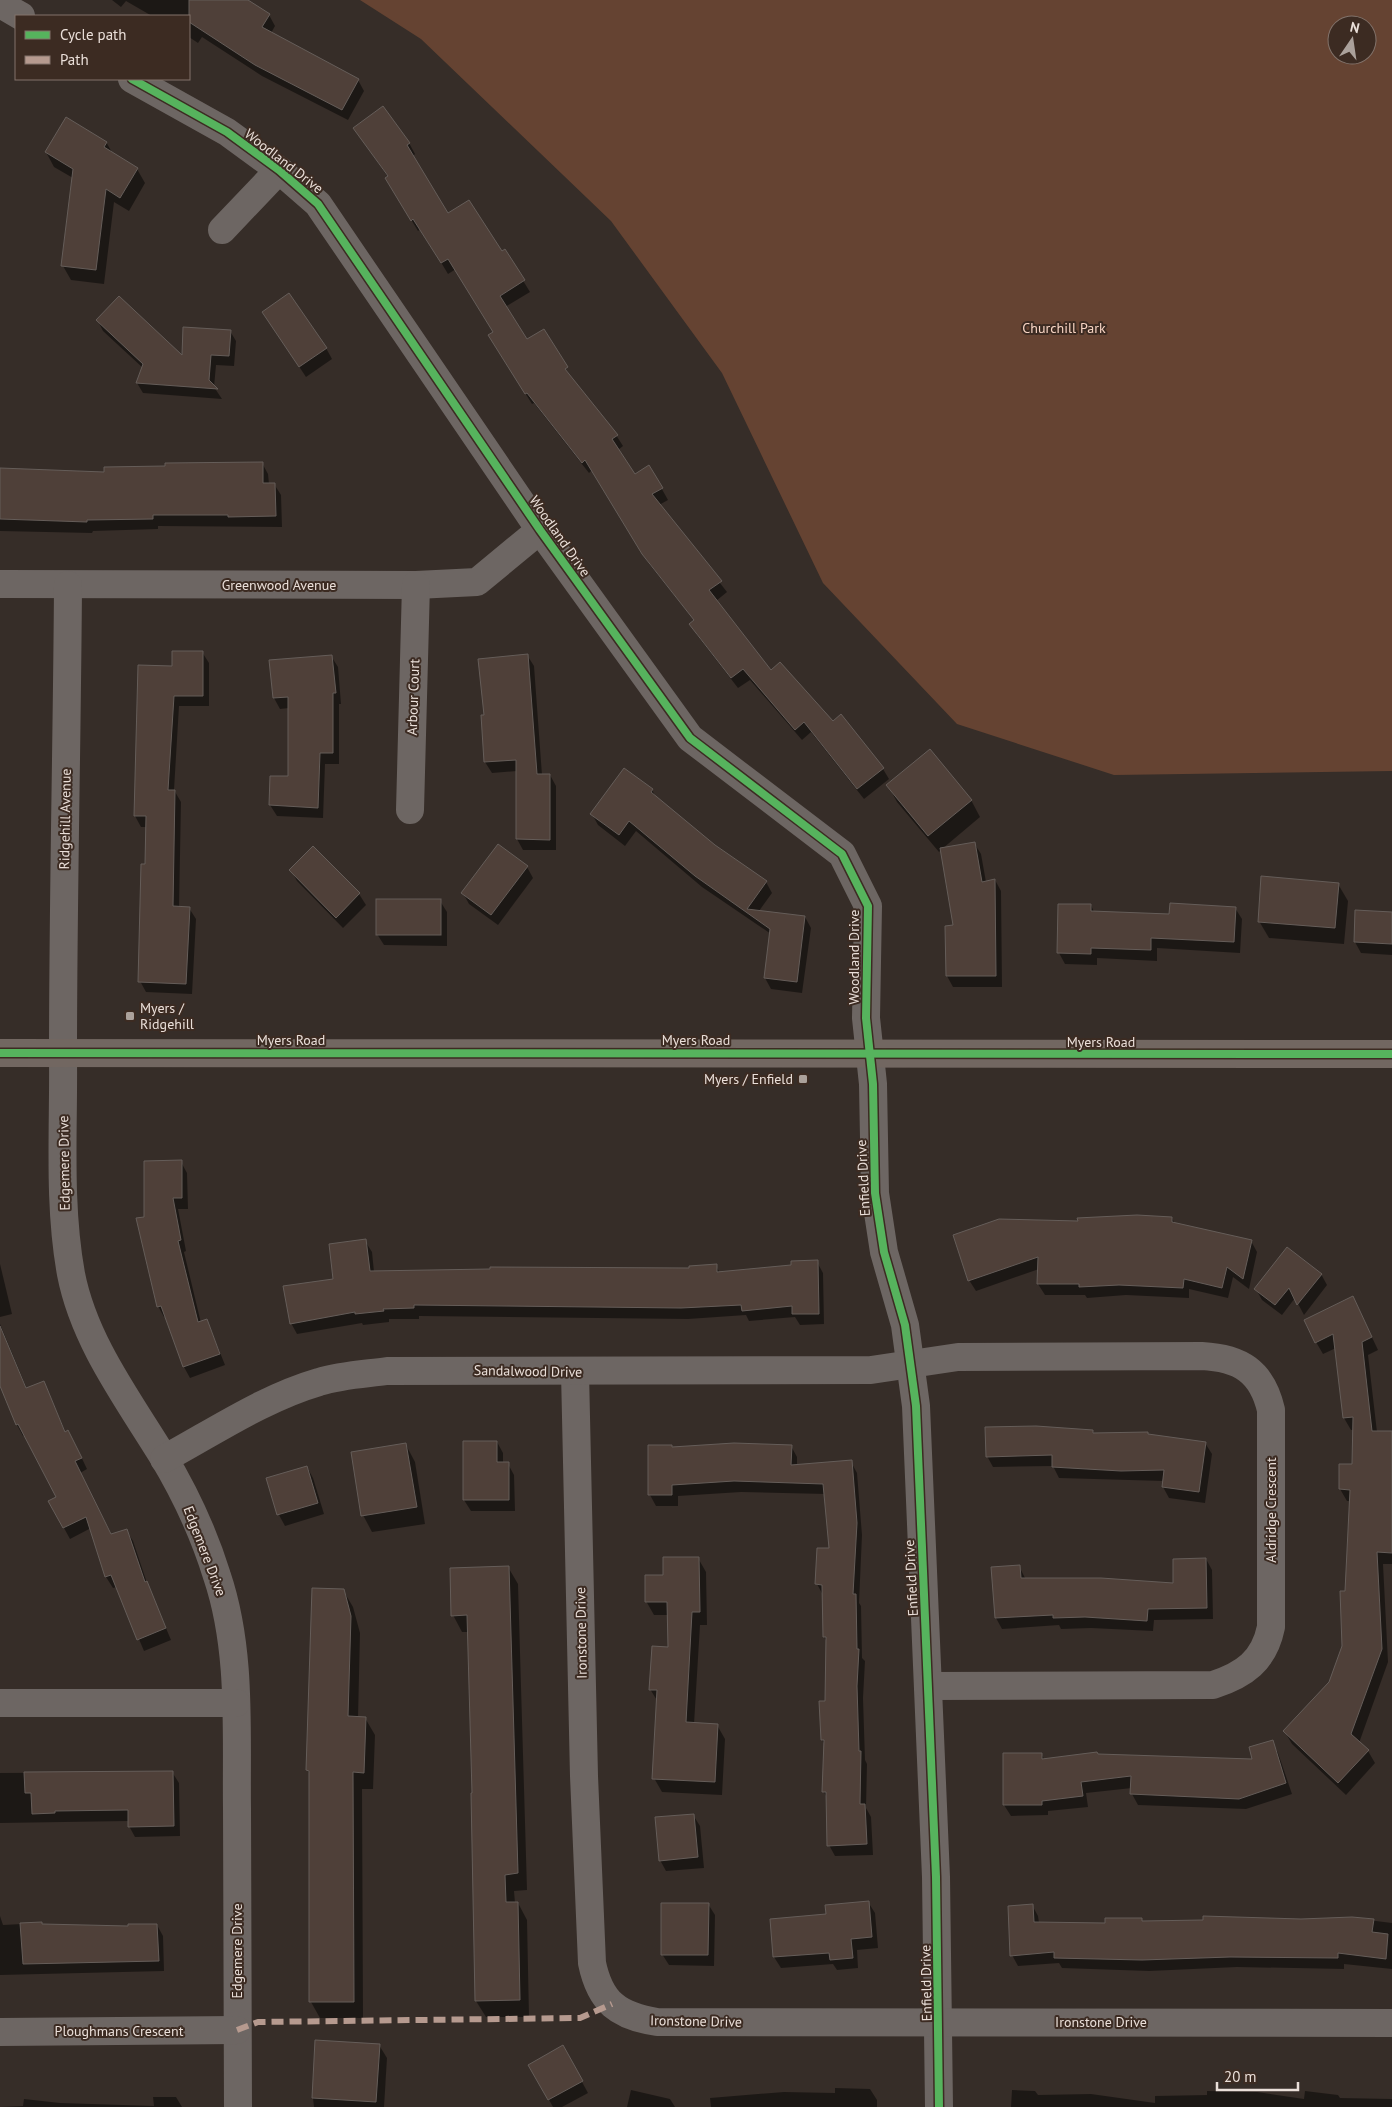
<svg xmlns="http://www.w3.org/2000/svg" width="1392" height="2107" font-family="'PT Sans',sans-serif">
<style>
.green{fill:#654332;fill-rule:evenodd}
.shadow{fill:#0007}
.building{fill:#4f4039;stroke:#655d59}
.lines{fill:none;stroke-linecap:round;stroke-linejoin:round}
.minor{stroke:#6d6663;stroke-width:28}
.secondary{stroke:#726761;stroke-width:28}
.quiet{stroke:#b69a8f;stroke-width:6;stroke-dasharray:12 6;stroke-linecap:butt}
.cycleway-casing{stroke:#3c2b22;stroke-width:11}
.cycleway{stroke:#56b35d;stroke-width:8}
.poi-dot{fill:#aba19b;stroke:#3c2b22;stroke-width:2}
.labels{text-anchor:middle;stroke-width:4;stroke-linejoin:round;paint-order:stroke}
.street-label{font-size:14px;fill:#eadfd9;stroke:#3c2b22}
.park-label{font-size:14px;fill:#f7d4c3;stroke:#3c2b22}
.poi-label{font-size:14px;fill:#eadfd9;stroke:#3c2b22;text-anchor:start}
</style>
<rect width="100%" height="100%" fill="#362d28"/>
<path class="green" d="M360,0H1392V771L1114,775L957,724L823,583L722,373L611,221L421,39ZM1337,25H1367V55H1337Z"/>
<g class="shadow">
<polygon points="112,0 245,0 269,15 275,26 271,33 358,80 364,91 348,120 262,76 202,37 198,43 189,37 189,16 152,16 126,1 121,7"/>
<polygon points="354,128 409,143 415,154 412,157 448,214 501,253 505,251 530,292 505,307 527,341 543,331 572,380 616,435 623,446 618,450 634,475 649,466 668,500 659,505 727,592 716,601 771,671 883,769 889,779 864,799 811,732 802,740 750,680 738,688 697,635 691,624 695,621 650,565 592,470 589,473 534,403 532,404 496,346 495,332 456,269 448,274 421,229 418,231 386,178 388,177"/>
<polygon points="106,142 113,154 137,169 145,183 129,211 114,202 104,284 71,280 63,266 73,178 54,167 46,152"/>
<polygon points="263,312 326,348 332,359 306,377"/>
<polygon points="98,321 183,357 230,331 236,341 234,366 216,365 214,387 222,399 143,393 137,383 143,368 103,331"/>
<polygon points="262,463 268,474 269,484 274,484 281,495 282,527 158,526 158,529 93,531 92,533 0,531 0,469 106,473 166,467"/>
<polygon points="202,652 209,663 209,706 179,706 174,790 181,802 179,908 189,908 196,919 192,994 146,992 140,981 147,827 141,827 135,816 173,667"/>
<polygon points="527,655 534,666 542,775 550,775 556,786 556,850 523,850 517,839 517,771 492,773 485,762 486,716"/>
<polygon points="331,656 338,667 341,704 339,704 339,764 325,764 323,818 277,816 270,805 289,778 289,708 280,709 274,698"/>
<polygon points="888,785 971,800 980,817 942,849 974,843 981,854 986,882 995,880 1001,891 1002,987 953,987 947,976 946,927 955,927 941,850 939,852 897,802"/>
<polygon points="652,790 657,799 715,846 766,882 772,893 759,911 805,917 811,928 802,993 771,989 765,978 771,934 702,887 636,831 625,846 598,825 592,814"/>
<polygon points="313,848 359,894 366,905 343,928 297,881 291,870"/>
<polygon points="527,867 533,878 498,925 469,904 463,893"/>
<polygon points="1338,884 1348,901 1344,944 1269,938 1259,921"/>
<polygon points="440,901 447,912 447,946 384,945 377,934"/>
<polygon points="1059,905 1091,905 1094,912 1170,915 1235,908 1242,919 1240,953 1157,948 1157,961 1097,958 1097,965 1065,964 1059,953"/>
<polygon points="1392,913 1392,955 1361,953 1355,942"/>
<polygon points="181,1162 187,1173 188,1209 178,1209 186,1251 184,1252 201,1323 207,1320 225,1365 190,1378 184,1367 166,1317 164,1317 158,1306 145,1218"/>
<polygon points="1172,1218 1175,1224 1251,1241 1257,1252 1249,1289 1233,1277 1228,1298 1189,1289 1189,1298 1126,1295 1087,1298 1085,1295 1045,1295 1038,1284 1039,1269 976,1291 969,1280 1079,1222"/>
<polygon points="365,1241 372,1252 374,1272 690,1269 716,1266 720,1273 817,1262 823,1273 824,1324 800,1325 795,1317 749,1321 746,1315 688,1319 419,1316 419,1319 389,1319 389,1322 363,1325 362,1323 297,1334 291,1323 335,1280"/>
<polygon points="0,1264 12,1314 0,1317"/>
<polygon points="1321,1274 1327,1285 1304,1315 1295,1298 1282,1315 1262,1300 1256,1289"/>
<polygon points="1359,1310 1378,1350 1368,1355 1377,1432 1392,1432 1392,1564 1383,1564 1388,1662 1359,1743 1368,1751 1375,1763 1346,1795 1292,1744 1285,1732 1331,1683 1344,1647 1350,1501 1347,1501 1340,1489 1340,1465 1353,1465 1354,1430 1351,1430 1344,1418 1336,1348 1323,1354 1316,1342"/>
<polygon points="0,1324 27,1389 43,1383 49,1394 66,1433 74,1442 87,1469 80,1473 112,1535 126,1530 133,1541 147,1583 171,1640 144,1651 117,1587 113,1588 106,1577 91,1528 70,1539 64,1528 57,1498 25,1435 23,1436 17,1425 0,1382"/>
<polygon points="1093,1431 1095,1435 1148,1436 1205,1443 1212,1454 1205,1503 1169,1498 1163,1487 1164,1481 1059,1478 1053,1466 993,1467 987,1456"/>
<polygon points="497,1442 503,1453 503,1464 508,1464 514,1475 515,1511 471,1511 464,1500"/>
<polygon points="406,1445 415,1462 425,1524 372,1532 363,1515"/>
<polygon points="672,1446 673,1448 791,1446 797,1457 797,1466 851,1462 857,1473 862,1535 859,1603 861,1606 862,1658 865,1661 863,1698 865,1760 867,1764 866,1808 871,1817 873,1855 835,1856 829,1845 827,1798 824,1792 825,1745 822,1740 827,1702 827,1642 824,1637 823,1595 817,1584 830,1549 826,1494 741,1492 678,1496 678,1506 656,1506 650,1495"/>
<polygon points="307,1467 313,1478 324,1514 285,1526 279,1515 268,1478"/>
<polygon points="698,1558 706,1572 707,1625 700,1625 694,1724 717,1725 725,1739 722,1795 662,1792 654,1778 658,1702 650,1689 670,1648 668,1615 654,1615 646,1601"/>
<polygon points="1206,1559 1212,1570 1213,1619 1154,1620 1153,1631 1091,1628 1061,1629 1059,1625 1002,1629 996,1618 1019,1566 1026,1580 1175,1585"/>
<polygon points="508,1567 518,1584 527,1890 514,1891 515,1903 518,1903 527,1920 529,2017 486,2017 476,2001 474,1794 469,1632 462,1632 453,1615"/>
<polygon points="343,1590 353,1607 360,1633 358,1718 365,1718 375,1735 373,1789 362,1789 363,2018 320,2018 311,2002 310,1774 307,1770"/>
<polygon points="1272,1742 1278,1753 1292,1794 1246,1809 1138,1805 1132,1794 1132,1788 1086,1793 1088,1807 1048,1811 1048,1815 1011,1816 1004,1805 1041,1754 1045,1760 1098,1755 1254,1760"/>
<polygon points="172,1772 179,1783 180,1836 135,1837 129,1826 129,1821 0,1823 0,1773"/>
<polygon points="693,1815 700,1826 704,1868 666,1871 660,1860"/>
<polygon points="868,1902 875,1913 878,1948 857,1950 858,1968 837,1970 833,1964 781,1968 774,1957 771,1920 827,1916"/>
<polygon points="708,1904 715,1915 714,1966 669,1965 662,1954"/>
<polygon points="1032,1905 1038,1916 1039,1923 1107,1925 1352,1918 1392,1923 1392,1969 1344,1964 1344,1969 1237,1967 1149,1971 1062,1968 1059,1963 1018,1966 1012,1955"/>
<polygon points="0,1916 3,1925 41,1923 43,1926 129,1927 157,1925 163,1936 164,1971 0,1975"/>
<polygon points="379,2045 387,2058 384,2107 314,2107 313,2098"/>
<polygon points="563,2047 588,2093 562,2107 553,2107 530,2065"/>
<polygon points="835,2088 870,2089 877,2100 877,2107 711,2107 710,2098 784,2092 835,2093"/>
<polygon points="631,2090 670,2099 675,2107 627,2107"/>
<polygon points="1012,2090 1035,2091 1038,2095 1091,2094 1155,2103 1155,2096 1207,2095 1207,2091 1257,2092 1304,2099 1305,2091 1338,2095 1340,2098 1392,2099 1392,2107 1011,2107"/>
<polygon points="153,2097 176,2097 182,2107 0,2107 23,2106 24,2099 60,2103 154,2106"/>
</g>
<g class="building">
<polygon points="189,0 248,0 270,14 262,27 359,79 342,110 255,65 189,22"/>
<polygon points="383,106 410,143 407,145 448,213 469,200 502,251 505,249 525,280 500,296 527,339 544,329 568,367 565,369 618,435 612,439 635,474 649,465 663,488 652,494 722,581 709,590 771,670 780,662 833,721 841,714 884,768 857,789 804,722 795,730 743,669 731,678 689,624 694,620 642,554 585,460 582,463 527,393 525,394 488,335 493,332 448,259 441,263 413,219 411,221 385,178 388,176 353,128"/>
<polygon points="66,117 107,142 104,147 138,168 120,198 106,189 96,270 61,266 73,169 45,152"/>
<polygon points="289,293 327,348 299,367 262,312"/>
<polygon points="119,296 182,355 183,327 231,330 229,356 211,355 209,380 218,389 136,383 143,364 96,320"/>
<polygon points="263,462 263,483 275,483 276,516 228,517 228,515 153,515 153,519 87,520 87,522 0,519 0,468 104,472 104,467 165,466 165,463"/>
<polygon points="172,651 203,651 203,696 174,696 168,790 175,790 173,906 190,907 186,984 138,982 141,864 145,864 146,816 134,816 138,665 172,666"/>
<polygon points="528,654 537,774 550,774 550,840 516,839 516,760 484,762 481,715 484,715 478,659"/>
<polygon points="332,655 336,693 333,693 333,753 320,753 318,808 269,805 270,776 288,776 288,697 273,698 269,660"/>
<polygon points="930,749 972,800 928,836 886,785"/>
<polygon points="624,768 653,789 651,792 715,845 767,881 747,909 805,916 797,982 764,978 770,929 695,876 629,821 619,835 590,814"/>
<polygon points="975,842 982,882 995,879 996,976 946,976 945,926 953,925 940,848"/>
<polygon points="498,844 528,866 491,915 461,893"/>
<polygon points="313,846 360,893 336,918 289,870"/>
<polygon points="1261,876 1339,883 1335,928 1258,922"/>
<rect x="376" y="899" width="65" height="36"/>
<polygon points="1170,903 1236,907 1234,942 1151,938 1151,950 1091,948 1091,954 1057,953 1058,904 1091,904 1091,911 1169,914"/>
<polygon points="1355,910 1392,912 1392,944 1354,942"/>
<polygon points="182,1160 182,1198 173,1198 181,1240 178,1241 198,1322 207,1319 220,1354 183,1367 161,1306 157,1307 136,1218 144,1217 144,1161"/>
<polygon points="1137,1215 1172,1217 1172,1222 1252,1240 1243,1279 1227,1267 1222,1288 1184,1279 1183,1288 1119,1285 1079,1287 1079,1284 1037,1284 1038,1257 968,1281 953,1235 999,1219 1078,1221 1077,1218"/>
<polygon points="366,1239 370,1271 490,1269 490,1267 689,1268 689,1266 717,1264 717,1272 791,1265 791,1261 818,1260 819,1314 792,1314 792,1306 742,1311 741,1305 681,1308 414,1305 414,1308 383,1309 384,1311 355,1314 355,1312 290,1324 283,1286 333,1279 329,1244"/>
<polygon points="1287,1247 1322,1274 1297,1305 1289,1288 1275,1305 1254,1289"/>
<polygon points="1353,1296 1372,1337 1362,1342 1372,1431 1392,1431 1392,1553 1377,1552 1382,1649 1351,1734 1369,1750 1338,1783 1283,1731 1329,1682 1342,1646 1340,1591 1345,1591 1350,1490 1339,1489 1339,1464 1352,1464 1353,1417 1343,1418 1333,1334 1315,1343 1304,1320"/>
<polygon points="0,1326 26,1388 44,1381 65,1432 68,1430 82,1458 75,1461 111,1534 127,1529 145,1582 147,1581 166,1628 137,1640 111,1575 105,1577 86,1517 63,1528 48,1501 56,1497 18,1424 16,1425 0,1386"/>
<polygon points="1036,1426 1093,1430 1093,1433 1148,1432 1148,1434 1206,1442 1199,1492 1162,1487 1164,1470 1121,1471 1052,1467 1052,1455 986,1457 985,1427"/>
<polygon points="463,1441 497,1441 497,1462 509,1462 509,1500 463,1500"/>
<polygon points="406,1443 417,1507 361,1516 351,1452"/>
<polygon points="734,1443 792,1445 791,1465 852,1460 857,1523 853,1594 856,1594 857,1649 859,1649 857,1686 859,1751 861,1751 860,1804 865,1804 867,1844 827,1846 826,1792 822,1792 824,1740 821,1740 819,1701 825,1701 826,1637 823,1637 822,1585 815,1584 817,1548 829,1548 823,1484 734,1481 672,1485 672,1495 648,1495 648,1445 672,1445 672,1447"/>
<polygon points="307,1466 318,1503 277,1515 266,1478"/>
<polygon points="663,1557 699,1557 700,1612 692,1612 686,1722 718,1724 715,1782 652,1779 657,1690 649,1690 652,1646 668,1647 667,1602 645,1602 645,1575 663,1575"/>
<polygon points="1206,1558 1207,1608 1148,1609 1147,1621 1085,1617 1053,1618 1053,1615 995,1618 991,1567 1020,1565 1021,1578 1101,1578 1173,1583 1173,1559"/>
<polygon points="509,1566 518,1873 505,1875 506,1902 518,1902 520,2000 475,2001 471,1793 472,1793 467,1615 451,1616 450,1568"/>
<polygon points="312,1588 344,1589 351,1616 348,1716 366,1717 364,1773 353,1772 354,2002 309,2002 309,1771 306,1770"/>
<polygon points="1273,1740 1286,1783 1239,1799 1130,1794 1131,1776 1081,1782 1083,1796 1042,1801 1042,1805 1003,1805 1003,1753 1042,1753 1042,1759 1097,1752 1098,1754 1252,1759 1249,1747"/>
<polygon points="173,1771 174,1826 128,1827 128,1810 55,1811 55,1813 32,1814 31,1793 25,1793 24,1772"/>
<polygon points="694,1814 698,1857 659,1861 655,1817"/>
<polygon points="869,1901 872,1937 851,1939 853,1958 830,1960 829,1953 773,1957 770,1919 826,1914 825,1905"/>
<polygon points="661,1903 709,1903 708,1955 661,1955"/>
<polygon points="1033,1904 1034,1922 1105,1923 1105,1918 1142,1918 1142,1921 1203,1920 1203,1916 1301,1919 1352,1917 1374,1919 1372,1932 1388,1934 1386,1959 1338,1953 1338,1958 1230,1957 1142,1960 1054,1958 1054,1952 1010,1956 1008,1906"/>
<polygon points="42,1922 42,1924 128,1926 128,1924 157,1924 159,1961 23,1964 20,1923"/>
<polygon points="315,2040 380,2044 376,2102 312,2098"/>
<polygon points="563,2045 583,2081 548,2100 528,2065"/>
</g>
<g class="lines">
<g class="minor">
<polyline points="0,4 21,16"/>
<polyline points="132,79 227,132 279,170 318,204 540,530 690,738 842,854 868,906 866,1018 873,1084 875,1193 884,1252 905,1325 916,1406 936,1877 939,2107"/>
<polyline points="222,230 279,170"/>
<polyline points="0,584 416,585 477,582 540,530"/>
<path d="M68,585C67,742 63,898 63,1055C64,1127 58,1203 71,1274C84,1341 127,1398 162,1455C185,1493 204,1534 217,1576C242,1650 236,1732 237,1809C237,1909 237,2008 238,2107"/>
<polyline points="410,810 416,585"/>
<path d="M575,1372L584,1776L592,1963C600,2002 618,2016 657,2022L1392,2023"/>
<path d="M164,1459C214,1432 264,1398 319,1382C341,1375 365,1374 387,1371L871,1370L958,1357L1202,1356C1240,1358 1262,1371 1271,1410V1627C1264,1661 1244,1675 1213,1685L928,1686"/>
<polyline points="0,1703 236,1703"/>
<polyline points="0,2032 237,2030"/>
</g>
<polyline class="secondary" points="0,1053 1392,1054"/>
<polyline class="quiet" points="237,2030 258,2022 580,2018 612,2004"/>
<defs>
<g id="cycleway">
<polyline points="132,79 227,132 279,170 318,204 540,530 690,738 842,854 868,906 866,1018 873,1084 875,1193 884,1252 905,1325 916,1406 936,1877 939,2107"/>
<polyline points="0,1053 1392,1054"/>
</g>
</defs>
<use href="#cycleway" class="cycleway-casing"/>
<use href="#cycleway" class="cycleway"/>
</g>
<g class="poi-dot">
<rect x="125" y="1011" width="10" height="10" rx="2.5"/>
<rect x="798" y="1074" width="10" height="10" rx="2.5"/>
</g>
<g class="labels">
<g class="street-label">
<text transform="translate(284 161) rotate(38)" y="5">Woodland Drive</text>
<text transform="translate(560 536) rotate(55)" y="5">Woodland Drive</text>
<text x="279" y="590">Greenwood Avenue</text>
<text transform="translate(413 697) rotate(-88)" y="5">Arbour Court</text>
<text transform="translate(65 819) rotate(-89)" y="5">Ridgehill Avenue</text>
<text transform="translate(854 957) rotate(-90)" y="5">Woodland Drive</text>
<text x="291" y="1045">Myers Road</text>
<text x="696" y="1045">Myers Road</text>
<text x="1101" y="1047">Myers Road</text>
<text transform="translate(64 1163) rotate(-91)" y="5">Edgemere Drive</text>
<text transform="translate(863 1178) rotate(-93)" y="5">Enfield Drive</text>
<text transform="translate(528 1371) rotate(1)" y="5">Sandalwood Drive</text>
<text transform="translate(1271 1510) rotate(-90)" y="5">Aldridge Crescent</text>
<text transform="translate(205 1551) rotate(69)" y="5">Edgemere Drive</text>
<text transform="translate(911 1578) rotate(-93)" y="5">Enfield Drive</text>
<text transform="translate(581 1633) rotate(-91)" y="5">Ironstone Drive</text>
<text transform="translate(237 1951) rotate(-90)" y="5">Edgemere Drive</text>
<text transform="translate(926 1983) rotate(-91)" y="5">Enfield Drive</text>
<text transform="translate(696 2021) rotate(1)" y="5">Ironstone Drive</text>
<text x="1101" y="2027">Ironstone Drive</text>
<text x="119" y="2036">Ploughmans Crescent</text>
</g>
<g class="park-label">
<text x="1064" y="333">Churchill Park</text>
</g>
<g class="poi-label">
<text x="140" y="1013">Myers /<tspan x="140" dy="16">Ridgehill</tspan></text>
<text x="793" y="1084" text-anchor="end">Myers / Enfield</text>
</g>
</g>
<rect x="15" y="15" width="175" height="65" fill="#3c2b22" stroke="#82736b"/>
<rect x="25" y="31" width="25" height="8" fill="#56b35d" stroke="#82736b"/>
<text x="60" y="40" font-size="15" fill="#eadfd9">Cycle path</text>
<rect x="25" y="56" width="25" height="8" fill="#b69a8f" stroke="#82736b"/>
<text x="60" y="65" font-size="15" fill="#eadfd9">Path</text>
<g transform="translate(1352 40) rotate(13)"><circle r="24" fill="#3c2b22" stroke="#82736b"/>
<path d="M0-4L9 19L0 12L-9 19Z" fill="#aba19b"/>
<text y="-8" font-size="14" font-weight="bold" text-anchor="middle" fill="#eadfd9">N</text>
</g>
<path d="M1217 2082v8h81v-8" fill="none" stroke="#eadfd9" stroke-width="2.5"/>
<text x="1224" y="2082" font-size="15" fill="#eadfd9" stroke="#3c2b22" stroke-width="4" paint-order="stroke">20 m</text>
</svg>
